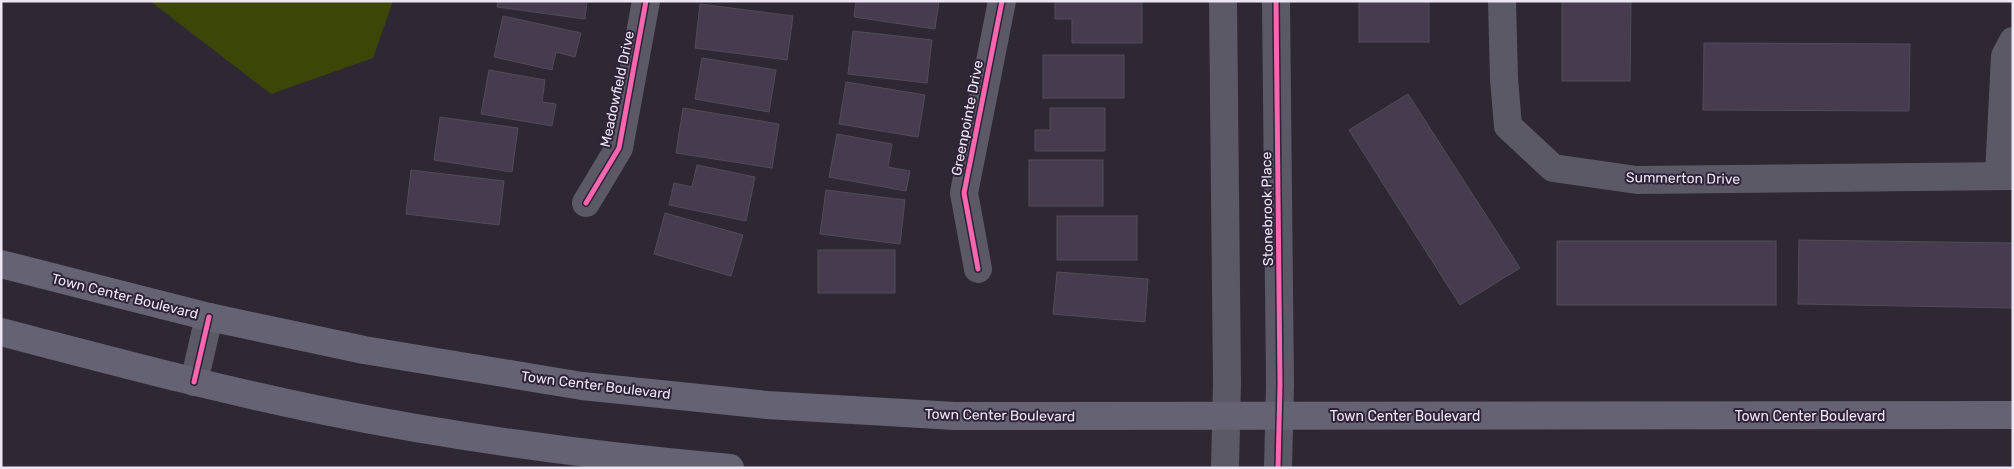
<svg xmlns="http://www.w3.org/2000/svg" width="2014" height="469" font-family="Rubik,sans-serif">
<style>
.green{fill:#3c4707}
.building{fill:#473c4f;stroke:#524c56}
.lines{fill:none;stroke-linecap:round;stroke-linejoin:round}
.minor{stroke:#5b5965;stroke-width:28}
.major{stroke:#656371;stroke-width:28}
.cycleway-casing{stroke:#2f2339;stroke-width:8}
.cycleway{stroke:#f766af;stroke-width:5}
.labels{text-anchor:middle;stroke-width:4;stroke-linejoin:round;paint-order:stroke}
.street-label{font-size:14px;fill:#ede6f4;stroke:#2f2339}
</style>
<rect width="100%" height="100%" fill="#2e2834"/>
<polygon class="green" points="150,1 393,1 373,58 271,94"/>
<g class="building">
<polygon points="498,1 587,1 585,19 497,7"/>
<polygon points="856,1 939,1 935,29 854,17"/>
<polygon points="1055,1 1142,1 1142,43 1072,43 1072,19 1055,19"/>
<rect x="1359" y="1" width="70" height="41"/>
<polygon points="1562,1 1631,1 1630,81 1562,81"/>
<polygon points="700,4 793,16 787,60 695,48"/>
<polygon points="503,16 581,33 575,57 556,52 552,70 494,57"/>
<polygon points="853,31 932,40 927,83 848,74"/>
<polygon points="1704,43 1910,44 1909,111 1703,110"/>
<rect x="1043" y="55" width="81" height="43"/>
<polygon points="702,58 776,70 769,112 695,99"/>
<polygon points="489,70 545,80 542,102 556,104 552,126 481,114"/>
<polygon points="846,82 925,95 918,137 839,124"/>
<polygon points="1408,94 1520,268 1460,305 1349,130"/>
<polygon points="683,108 779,124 772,168 676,153"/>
<polygon points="1050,108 1105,108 1105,151 1035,151 1035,130 1050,130"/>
<polygon points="440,117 518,128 512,172 434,160"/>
<polygon points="837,134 892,144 888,167 910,171 906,191 829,177"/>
<rect x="1029" y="160" width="74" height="46"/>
<polygon points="697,165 755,177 746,221 669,205 674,183 692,187"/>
<polygon points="411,170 504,181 499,225 406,214"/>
<polygon points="826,190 905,200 900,244 820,234"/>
<polygon points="665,213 743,235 731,276 654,254"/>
<rect x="1057" y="216" width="80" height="44"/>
<polygon points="1799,240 2013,243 2013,308 1798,304"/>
<rect x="1557" y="241" width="219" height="64"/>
<rect x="818" y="250" width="77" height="43"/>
<polygon points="1057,272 1148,279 1145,322 1053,314"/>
</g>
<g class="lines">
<g class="minor">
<polyline points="1223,1 1227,383 1225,468"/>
<polyline points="1276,1 1280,384 1278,468"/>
<polyline points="1502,1 1504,79 1508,126 1553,168 1637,180 2013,176"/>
<polyline points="1999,175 2005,56 2013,41"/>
<polyline points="586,203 619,148 646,1"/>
<polyline points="978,269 964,193 1002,1"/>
<polyline points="194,382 209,317"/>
</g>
<g class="major">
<polyline points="1,264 209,317 364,350 582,386 767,405 955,416 2013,415"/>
<path d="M1,332C109,360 216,389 325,411C458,438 594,456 730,468"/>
</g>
<defs>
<g id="cycleway">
<polyline points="1276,1 1280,384 1278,468"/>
<polyline points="586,203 619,148 646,1"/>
<polyline points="978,269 964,193 1002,1"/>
<polyline points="194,382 209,317"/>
</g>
</defs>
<use href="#cycleway" class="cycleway-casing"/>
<use href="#cycleway" class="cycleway"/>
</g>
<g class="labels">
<g class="street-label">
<text transform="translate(617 89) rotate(-78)" y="5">Meadowfield Drive</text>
<text transform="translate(967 118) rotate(-79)" y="5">Greenpointe Drive</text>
<text transform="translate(1683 178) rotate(1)" y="5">Summerton Drive</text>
<text transform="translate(1267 209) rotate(-91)" y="5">Stonebrook Place</text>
<text transform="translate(125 296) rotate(14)" y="5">Town Center Boulevard</text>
<text transform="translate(596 385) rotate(7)" y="5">Town Center Boulevard</text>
<text transform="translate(1000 415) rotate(1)" y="5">Town Center Boulevard</text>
<text x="1405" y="421">Town Center Boulevard</text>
<text x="1810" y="421">Town Center Boulevard</text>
</g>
</g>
<rect width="2014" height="469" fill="none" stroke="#ede6f4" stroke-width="5"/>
</svg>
